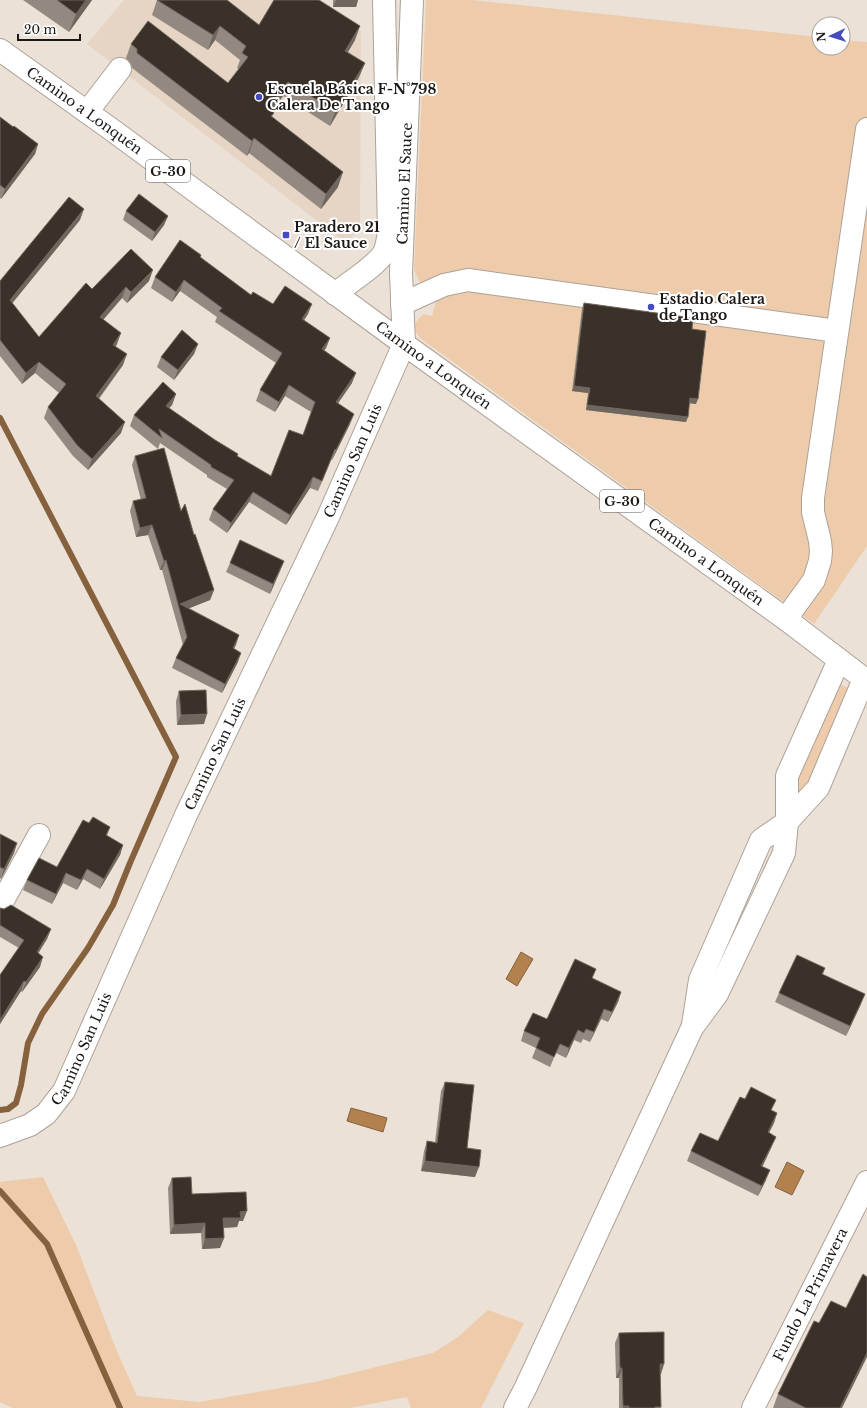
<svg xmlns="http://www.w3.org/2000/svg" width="867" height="1408" font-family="'Libre Baskerville',serif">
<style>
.built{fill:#e6d4c4}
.green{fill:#eecbaa}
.water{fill:#b2814e;stroke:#85613d}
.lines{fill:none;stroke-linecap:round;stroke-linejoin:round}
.stream{stroke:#85613d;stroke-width:6}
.minor-casing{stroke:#ada298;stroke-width:24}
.major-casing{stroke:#ada298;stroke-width:24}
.minor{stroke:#fff;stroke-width:22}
.major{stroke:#fff;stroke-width:22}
.wall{fill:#938980}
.shaded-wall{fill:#6f665d}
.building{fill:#3a3129;stroke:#6f665d}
.poi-dot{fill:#454abf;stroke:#fff;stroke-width:1.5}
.labels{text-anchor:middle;stroke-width:4;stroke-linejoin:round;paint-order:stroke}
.shield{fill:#fff;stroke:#5f5d5a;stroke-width:1}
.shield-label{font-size:13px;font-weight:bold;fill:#1b1714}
.poi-label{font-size:14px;font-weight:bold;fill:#1b1714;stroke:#fff;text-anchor:start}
.street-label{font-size:14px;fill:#1b1714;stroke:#fff}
</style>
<rect width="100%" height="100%" fill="#ece1d6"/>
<polygon class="built" points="124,0 302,0 361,31 360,228 346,243 87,44"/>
<g class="green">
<polygon points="426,0 472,0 819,37 819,48 843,48 843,40 867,42 867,546 814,624 420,338 412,327 423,314 432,316 436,301 446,291 423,289 414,270"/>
<polygon points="836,682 854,691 811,785 791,808 792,777"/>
<polygon points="43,1177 76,1245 116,1349 137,1396 199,1402 315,1382 433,1353 458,1337 488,1310 524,1323 481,1408 411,1408 407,1397 350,1408 13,1408 0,1402 0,1182"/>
</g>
<g class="water">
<polygon points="521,952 533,959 517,986 506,979"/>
<polygon points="351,1108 387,1118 383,1132 347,1121"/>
<polygon points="787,1162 804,1171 792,1195 775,1187"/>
</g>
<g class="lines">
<g class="stream">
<polyline points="0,418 176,757 130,863 113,905 88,948 42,1014 28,1043 21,1085 16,1103 8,1109 0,1110"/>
<polyline points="0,1191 47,1244 120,1408"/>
</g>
<defs>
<g id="minor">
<polyline points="87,112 120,69"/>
<path d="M335,294C348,283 375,267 384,253C387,246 388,239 389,231L384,0"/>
<polyline points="402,304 444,285 468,280 837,331"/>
<polyline points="787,620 793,609 814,580 820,561 821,551 820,541 813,512 813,498 867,129"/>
<polyline points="0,906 39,835"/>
<polyline points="693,1025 700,980 761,840 787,822 818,788 864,679"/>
<path id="s1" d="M0,1136L30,1125L46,1114L64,1091L186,815L328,517L404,344L401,273L412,0"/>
<polyline points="515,1408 525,1389 692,1028 717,994 784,853 787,822 787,776 839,660"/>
<path id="s2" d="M753,1408L867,1182"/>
</g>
<g id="major">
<path id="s3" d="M0,50L108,127L404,344L787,620L867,681"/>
</g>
</defs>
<use href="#minor" class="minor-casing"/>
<use href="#major" class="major-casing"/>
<use href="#minor" class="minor"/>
<use href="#major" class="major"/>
</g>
<g class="wall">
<polygon points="23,0 92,0 69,32"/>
<polygon points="157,0 259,25 355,40 348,52 365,63 359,77 330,126 283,96 271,111 274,113 272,117 338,187 321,209 249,153 247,156 132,68 131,64 126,58 131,44 228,83 239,69 237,68 240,60 215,40 208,50 152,15"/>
<polygon points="333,0 358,0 356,7 333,7"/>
<polygon points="0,117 38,144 35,154 1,199 0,198"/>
<polygon points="126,211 168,216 164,225 152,241 123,220"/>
<polygon points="80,220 12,303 39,337 92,289 149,281 127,303 122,298 103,320 117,344 116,346 123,365 99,399 121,433 88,470 73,456 44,418 48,407 59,393 35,373 22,384 0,356 0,281"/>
<polygon points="201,255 200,257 251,295 273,304 308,314 304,320 330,338 326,348 324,351 352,383 338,403 350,424 332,460 331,460 318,491 310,488 286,525 249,502 227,533 209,520 213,509 227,489 207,477 207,475 160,443 158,449 130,426 134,415 176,394 172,405 169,408 215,440 238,454 237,456 271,476 303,435 311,412 285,396 275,412 256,401 260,390 276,363 215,322 217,317 180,291 172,302 151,288 155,277"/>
<polygon points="584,303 692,329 696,404 689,403 686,422 586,410 588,393 572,391 582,308"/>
<polygon points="198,344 194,354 174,380 157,367 161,357"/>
<polygon points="135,456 181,511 194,535 214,590 210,600 189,608 239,635 234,649 238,662 222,693 172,668 176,658 183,645 162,570 160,570 148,535 136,537 130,511 133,501 141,500 132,465"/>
<polygon points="284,561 280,571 270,594 226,572 230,563"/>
<polygon points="179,691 204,724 177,725 176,701"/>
<polygon points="89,823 110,827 107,836 123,845 120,855 100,889 83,879 77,890 63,883 52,904 23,890 27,880 57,867"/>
<polygon points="0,834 17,843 14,853 1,879 0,878"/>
<polygon points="0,908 51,929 47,939 38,953 40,967 22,992 21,991 0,1024 0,975 19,948 0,937"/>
<polygon points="825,968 823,974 861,1004 846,1036 775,1002 779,993"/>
<polygon points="592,979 621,992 618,1002 608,1022 601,1019 590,1042 583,1039 581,1043 574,1040 566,1058 556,1053 550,1067 532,1058 536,1048 521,1041 524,1031 547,1019"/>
<polygon points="445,1082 467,1148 475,1177 421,1171 424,1151 427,1141 435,1142 441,1091"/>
<polygon points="745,1099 777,1113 774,1123 769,1133 772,1146 762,1167 766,1180 758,1196 687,1161 691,1151 718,1141"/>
<polygon points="172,1178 192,1194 243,1221 239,1221 237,1227 223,1228 224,1238 220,1248 202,1249 201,1233 170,1234 168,1188"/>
<polygon points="846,1308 842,1408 773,1408 778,1394 819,1323"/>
<polygon points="619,1333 664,1364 660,1374 661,1408 619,1408 619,1378 616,1378 615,1343"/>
</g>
<g class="shaded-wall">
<polygon points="86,0 92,0 69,32 76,14"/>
<polygon points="336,0 358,0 356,7 333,7"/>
<polygon points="220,26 215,40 208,50 213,35"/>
<polygon points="360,26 355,40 340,65 345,51"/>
<polygon points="365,63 359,77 330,126 335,111"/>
<polygon points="288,82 283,96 263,123 268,108"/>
<polygon points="254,138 249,153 247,156 252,141"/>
<polygon points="38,144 35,154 1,199 5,189"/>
<polygon points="343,172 338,187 321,209 326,194"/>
<polygon points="84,209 80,220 6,311 10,300"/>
<polygon points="168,216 164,225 152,241 155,232"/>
<polygon points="153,270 149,281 127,303 131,292"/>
<polygon points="184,280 180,291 172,302 176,292"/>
<polygon points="126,287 122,298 96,328 100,317"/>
<polygon points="312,304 308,314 298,329 302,319"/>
<polygon points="121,333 117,344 109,356 113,345"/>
<polygon points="330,338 326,348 318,359 322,349"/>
<polygon points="198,344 194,354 174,380 178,370"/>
<polygon points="127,354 123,365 92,407 96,396"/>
<polygon points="39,362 35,373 22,384 26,373"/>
<polygon points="356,373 352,383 332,412 336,402"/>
<polygon points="289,385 285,396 275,412 279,402"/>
<polygon points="574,386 590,388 588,393 572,391"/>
<polygon points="176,394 172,405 162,416 166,406"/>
<polygon points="690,398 698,399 696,404 688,403"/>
<polygon points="587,405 688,417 686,422 586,410"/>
<polygon points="354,414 350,424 332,460 336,450"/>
<polygon points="125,422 121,433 88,470 92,459"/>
<polygon points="335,449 331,460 318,491 322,481"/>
<polygon points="313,477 310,488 286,525 290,515"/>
<polygon points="253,492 249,502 227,533 231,523"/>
<polygon points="152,525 148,535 136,537 140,528"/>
<polygon points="166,560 162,570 160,570 164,561"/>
<polygon points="284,561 280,571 270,594 273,584"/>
<polygon points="214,590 210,600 180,612 180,604"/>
<polygon points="239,635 236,645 229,658 233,648"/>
<polygon points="241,653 238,662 222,693 225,684"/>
<polygon points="207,714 204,724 177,725 181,715"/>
<polygon points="17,843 14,853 1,879 4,869"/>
<polygon points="123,845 120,855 100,889 104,879"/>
<polygon points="87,869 83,879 77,890 81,880"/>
<polygon points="66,873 63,883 52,904 56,894"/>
<polygon points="51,929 47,939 33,962 37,952"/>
<polygon points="43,957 40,967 22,992 26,982"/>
<polygon points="24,981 21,991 0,1024 0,1020"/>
<polygon points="621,992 618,1002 608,1022 612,1012"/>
<polygon points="865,994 861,1004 846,1036 850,1026"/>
<polygon points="604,1009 601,1019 590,1042 594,1032"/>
<polygon points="578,1030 574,1040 566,1058 569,1048"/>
<polygon points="777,1113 774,1123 764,1142 768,1132"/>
<polygon points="776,1137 772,1146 758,1176 761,1166"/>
<polygon points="425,1161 479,1167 475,1177 421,1171"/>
<polygon points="770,1170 766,1180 758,1196 762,1186"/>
<polygon points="247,1211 243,1221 239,1221 237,1227 219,1228 223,1218 240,1212"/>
<polygon points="205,1223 201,1233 170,1234 174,1225"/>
<polygon points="224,1238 220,1248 202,1249 205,1239"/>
<polygon points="867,1353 867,1357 842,1408 840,1408"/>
<polygon points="660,1364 664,1364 661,1374 656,1374"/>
<polygon points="620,1368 622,1368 619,1378 616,1378"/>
<rect x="623" y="1406" width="6" height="2"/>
</g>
<g class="building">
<polygon points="57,0 86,0 76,14"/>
<polygon points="157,0 227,0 259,25 274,0 319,0 360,26 345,51 365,63 335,111 288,82 268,108 274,113 271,116 343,172 326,194 254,138 252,141 137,53 137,49 131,44 148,21 228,83 248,57 242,53 246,46 220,26 213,35"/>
<polygon points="0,117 13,127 14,126 38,144 5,189 0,185"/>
<polygon points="139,194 168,216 155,232 126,211"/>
<polygon points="69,197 84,209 10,300 39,337 86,283 92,289 131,249 153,270 131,292 126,287 100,317 121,333 113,345 127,354 96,396 125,422 92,459 77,445 48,407 66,384 39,362 26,373 0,340 0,281"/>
<polygon points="180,240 201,255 200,257 251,295 253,292 273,304 285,286 312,304 302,319 330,338 322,349 356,373 336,402 354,414 336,450 335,449 322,481 313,477 290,515 253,492 231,523 213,509 234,480 211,467 211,465 159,429 162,438 134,415 163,382 176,394 166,406 215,440 238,454 237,456 271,476 289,430 303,435 315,402 289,385 279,402 260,390 282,353 219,311 222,308 184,280 176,292 155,277"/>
<polygon points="584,303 693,318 692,329 706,331 698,399 690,398 688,417 587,405 590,388 574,386"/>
<polygon points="182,330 198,344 178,370 161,357"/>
<polygon points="164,448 181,511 185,504 194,535 195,534 214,590 180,604 239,635 233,648 241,653 225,684 176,658 187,637 166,560 164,561 152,525 140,528 133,501 146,498 135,456"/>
<polygon points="240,540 284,561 273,584 230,563"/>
<polygon points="206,690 207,714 181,715 179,691"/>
<polygon points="93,817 110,827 106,835 123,845 104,879 87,869 81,880 66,873 56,894 27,880 39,858 57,867 83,820 89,823"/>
<polygon points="0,834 17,843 4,869 0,867"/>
<polygon points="11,905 51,929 37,952 43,957 26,982 24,981 0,1020 0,975 24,940 0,925 0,908 4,909"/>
<polygon points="797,955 825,968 822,974 865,994 850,1026 779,993"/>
<polygon points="575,959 596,969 592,978 621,992 612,1012 604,1009 594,1032 586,1029 584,1033 578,1030 569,1048 560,1044 554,1057 536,1048 540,1038 524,1031 533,1013 547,1019"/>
<polygon points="445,1082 474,1085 467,1148 481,1150 479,1167 425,1161 427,1141 437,1143"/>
<polygon points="751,1087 776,1100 771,1110 777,1113 768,1132 776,1137 761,1166 770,1170 762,1186 691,1151 700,1133 718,1141 740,1097 745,1099"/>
<polygon points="191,1177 192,1194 246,1192 247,1211 240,1212 241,1218 223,1218 224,1238 205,1239 205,1223 174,1225 172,1178"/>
<polygon points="863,1274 867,1277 867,1353 840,1408 806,1408 778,1394 814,1321 819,1323 831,1301 846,1308"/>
<polygon points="664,1332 664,1364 660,1364 661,1407 655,1407 655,1408 629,1408 629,1406 623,1406 622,1368 620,1368 619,1333"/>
</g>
<g class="poi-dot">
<circle cx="259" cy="97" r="4"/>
<rect x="282" y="231" width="8" height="8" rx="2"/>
<circle cx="651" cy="307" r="4"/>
</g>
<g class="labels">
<g class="shield">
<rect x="146" y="160" width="44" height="22" rx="3"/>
<rect x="600" y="490" width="44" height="22" rx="3"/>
</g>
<g class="shield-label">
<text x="168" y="176">G-30</text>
<text x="622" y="506">G-30</text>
</g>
<g class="poi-label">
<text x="267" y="94">Escuela Básica F-N°798<tspan x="267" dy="16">Calera De Tango</tspan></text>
<text x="294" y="232">Paradero 21<tspan x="294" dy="16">/ El Sauce</tspan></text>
<text x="659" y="304">Estadio Calera<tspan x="659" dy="16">de Tango</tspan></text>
</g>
<g class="street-label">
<text dy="5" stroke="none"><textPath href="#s3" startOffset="104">Camino a Lonquén</textPath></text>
<text dy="5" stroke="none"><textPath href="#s1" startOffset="1062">Camino El Sauce</textPath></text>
<text dy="5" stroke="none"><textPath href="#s3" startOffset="536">Camino a Lonquén</textPath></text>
<text dy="5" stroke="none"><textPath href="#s1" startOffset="774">Camino San Luis</textPath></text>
<text dy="5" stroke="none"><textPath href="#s3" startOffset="872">Camino a Lonquén</textPath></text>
<text dy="5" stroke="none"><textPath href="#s1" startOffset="450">Camino San Luis</textPath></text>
<text dy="5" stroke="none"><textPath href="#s1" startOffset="126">Camino San Luis</textPath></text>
<text dy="5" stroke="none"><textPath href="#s2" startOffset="127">Fundo La Primavera</textPath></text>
</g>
</g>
<g transform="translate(831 36) rotate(266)"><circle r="19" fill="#ffffff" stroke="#a4a2a1"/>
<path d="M0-3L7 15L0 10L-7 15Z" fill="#454abf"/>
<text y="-6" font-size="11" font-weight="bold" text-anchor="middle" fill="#1b1714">N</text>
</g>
<path d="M18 34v6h62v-6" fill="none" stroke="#1b1714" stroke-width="2"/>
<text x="24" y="34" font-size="12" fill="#1b1714" stroke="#ffffff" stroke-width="3" paint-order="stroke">20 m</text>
</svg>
